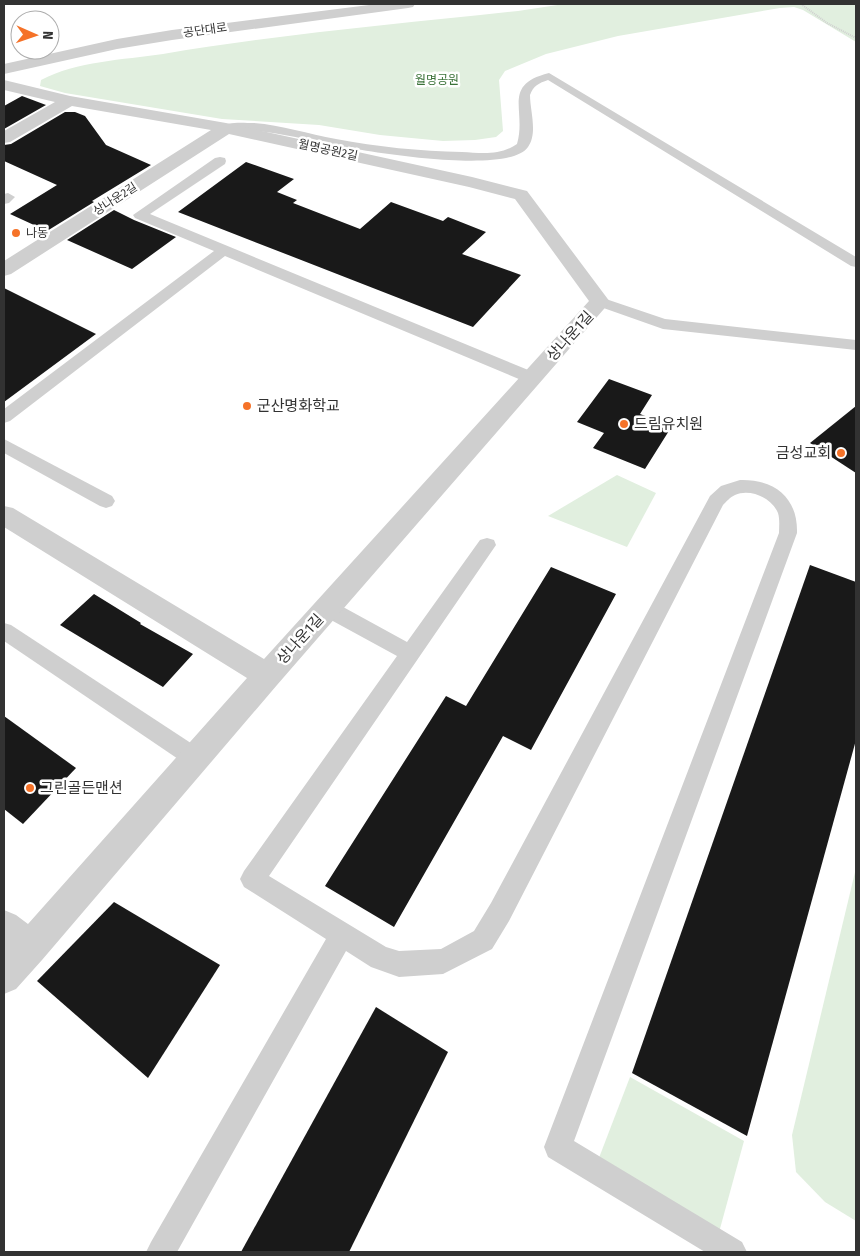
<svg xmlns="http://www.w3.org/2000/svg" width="860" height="1256" font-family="'Fira Sans Condensed','Noto Sans KR',sans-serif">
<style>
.green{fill:#e1efdf}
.building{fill:#191919}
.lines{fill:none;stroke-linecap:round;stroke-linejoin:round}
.path{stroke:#cfcfcf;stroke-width:2;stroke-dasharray:1 1;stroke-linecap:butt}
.service{fill:#cfcfcf;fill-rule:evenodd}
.minor{fill:#cfcfcf;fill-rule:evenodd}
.tertiary{fill:#cfcfcf;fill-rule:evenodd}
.poi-dot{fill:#f57228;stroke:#fff;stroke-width:2}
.labels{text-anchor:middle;stroke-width:5;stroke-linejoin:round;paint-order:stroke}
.far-street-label{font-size:12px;fill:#323232;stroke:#fff}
.far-park-label{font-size:12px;fill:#3c733a;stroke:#fff}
.far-poi-label{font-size:12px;fill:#323232;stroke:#fff;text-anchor:start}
.street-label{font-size:15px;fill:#323232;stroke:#fff}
.poi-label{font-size:15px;fill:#323232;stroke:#fff;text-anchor:start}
</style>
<rect width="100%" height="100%" fill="#fff"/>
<g class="green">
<path d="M564,4H856V42L803,10L794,7L780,8L618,36L546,54L505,71L499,80L503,131L496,137L475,140L443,141L380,135L319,125L222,119L65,93L40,86L41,80C77,61 123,60 163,54C281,34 399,24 518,11Z"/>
<polygon points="617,475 656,493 627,547 548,516"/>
<polygon points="856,868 856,1221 825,1202 796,1172 792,1135"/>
<polygon points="630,1077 744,1141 718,1236 597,1163"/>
</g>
<g class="building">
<polygon points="22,96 46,105 4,129 4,106"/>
<polygon points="65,112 75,112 85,116 106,145 151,165 92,201 94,202 47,231 10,214 57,185 4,161 4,145 11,144"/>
<polygon points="246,162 294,179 277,192 297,200 293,203 360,229 391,202 443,221 448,217 486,232 462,254 521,275 473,327 178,212"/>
<polygon points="114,210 134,220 176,237 132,269 67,240"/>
<polygon points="4,288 96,334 4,402"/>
<polygon points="609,379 652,395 640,414 672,426 645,469 593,448 604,433 577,422"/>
<polygon points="856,406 856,473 810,443"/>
<polygon points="810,565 856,582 856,740 747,1136 632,1073"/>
<polygon points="551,567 616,594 531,750 503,736 394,927 325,886 446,696 466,706"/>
<polygon points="94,594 141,623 140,624 193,654 163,687 60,625"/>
<polygon points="4,716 76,768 23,824 4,809"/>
<polygon points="114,902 220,965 148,1078 37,981"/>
<polygon points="376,1007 448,1052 349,1252 241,1252"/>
</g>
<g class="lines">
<polyline class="path" points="801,4 827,23 856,38"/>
<g class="service">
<path d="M549,73L856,257V267L851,266L548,80C539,83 533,86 530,95C530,111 538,133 528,147C507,178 344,148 309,140C291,136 271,132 253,131C243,130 226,136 220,128C226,121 244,123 253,123C281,125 308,134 336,139C377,147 420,151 462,152C481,153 500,156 517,144C527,110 501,85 549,73Z"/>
<polygon points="220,157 225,158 226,161 225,164 150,214 538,374 540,378 538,382 532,383 526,382 225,256 10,421 4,423 4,409 214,251 135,218 133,215 215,158"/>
<polygon points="8,193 15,197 9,203 4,204 4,194"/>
<polygon points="600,297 665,319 856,340 856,350 663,329 595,305 592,302 595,299"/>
<polygon points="4,439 112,496 115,501 112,506 106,508 100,506 4,453"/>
<path d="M740,480C775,479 798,498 797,533L574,1141L742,1242L747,1252H705L548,1157L544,1147L779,533C779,527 780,520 778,513C772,498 750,488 735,495C730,497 726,502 723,505L509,921L492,949L443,974L399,977L371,967L346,951L177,1252H146L151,1242L326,939L244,887L240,879L244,871L397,656L320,614L317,608L320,602L327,600L334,602L407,642L480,540L487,538L494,540L496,545L269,876L386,947L399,951L441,949L474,931L491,903L710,496L721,486Z"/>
<polygon points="4,623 11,625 203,751 206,758 203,765 195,768 187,765 4,641"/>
</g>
<polygon class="minor" points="4,80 70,96 226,123 472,177 527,191 610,302 277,685 42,960 16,989 4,994 4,910 16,915 28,924 247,678 4,527 4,506 13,508 264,659 589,301 515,199 469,187 229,134 11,274 4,276 4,261 211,130 72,106 10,142 4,143 4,131 55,102 4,90"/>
<polygon class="tertiary" points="377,4 415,4 413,7 408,8 172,40 117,49 4,74 4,64 117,39 172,30"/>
</g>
<g class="poi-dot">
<circle cx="16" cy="233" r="5"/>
<circle cx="247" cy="406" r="5"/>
<circle cx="624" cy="424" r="5"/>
<circle cx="841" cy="453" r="5"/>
<circle cx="30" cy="788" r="5"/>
</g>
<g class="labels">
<g class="far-street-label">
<text transform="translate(205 30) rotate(-8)" y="4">공단대로</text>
<text transform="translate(328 150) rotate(12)" y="4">월명공원2길</text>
<text transform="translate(115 199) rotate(-33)" y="4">상나운2길</text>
</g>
<g class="far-park-label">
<text x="437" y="84">월명공원</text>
</g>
<g class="far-poi-label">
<text x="26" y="237">나동</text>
</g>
<g class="street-label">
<text transform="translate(570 336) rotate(-48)" y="5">상나운1길</text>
<text transform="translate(300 639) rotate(-48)" y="5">상나운1길</text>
</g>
<g class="poi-label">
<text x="257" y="411">군산명화학교</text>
<text x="634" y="429">드림유치원</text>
<text x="831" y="458" text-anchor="end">금성교회</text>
<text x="40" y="793">그린골든맨션</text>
</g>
</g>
<rect width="860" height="1256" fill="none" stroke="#323232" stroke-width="10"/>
<g transform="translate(35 35) rotate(92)"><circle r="24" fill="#ffffff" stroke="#adadad"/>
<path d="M0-4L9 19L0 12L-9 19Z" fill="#f57228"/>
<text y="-8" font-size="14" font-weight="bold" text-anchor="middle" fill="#323232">N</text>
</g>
</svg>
